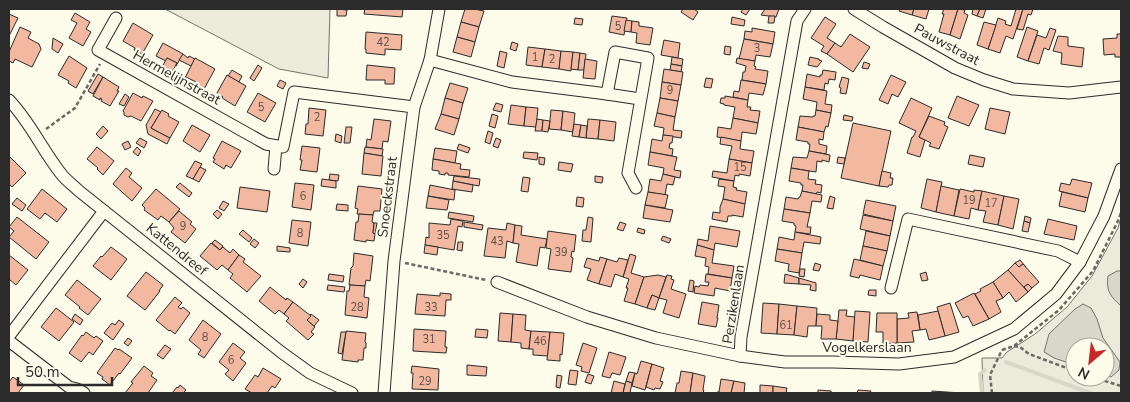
<svg xmlns="http://www.w3.org/2000/svg" width="1130" height="402" font-family="'Nunito Sans',sans-serif">
<style>
.green{fill:#ecebdb;stroke:#74746e;fill-rule:evenodd}
.water{fill:#d8d7c9;stroke:#74746e}
.lines{fill:none;stroke-linecap:round;stroke-linejoin:round}
.stream{stroke:#d8d7c9;stroke-width:4}
.building{fill:#f2b8a0;stroke:#2b2b2b}
.minor-casing{stroke:#2b2b2b;stroke-width:13}
.path{stroke:#6a6964;stroke-width:2.5;stroke-dasharray:4 2.5;stroke-linecap:butt}
.minor{stroke:#fdfbea;stroke-width:11}
.labels{text-anchor:middle;stroke-width:4;stroke-linejoin:round;paint-order:stroke}
.number-label{font-size:11px;fill:#5d4e48}
.street-label{font-size:14px;fill:#2b2b2b;stroke:#fdfbea}
</style>
<rect width="100%" height="100%" fill="#fdfbea"/>
<g class="green">
<polygon points="165,9 330,9 328,78 279,69"/>
<path d="M1121,218V393H983L982,358H1002L1007,352L1035,334L1067,307L1092,276L1118,228ZM1075,347H1105V377H1075Z"/>
</g>
<g class="water">
<path d="M1117,271H1121V306C1110,296 1106,291 1108,276Z"/>
<polygon points="1083,304 1091,308 1097,319 1103,338 1120,362 1119,370 1111,377 1105,375 1105,347 1075,347 1075,365 1054,358 1044,352 1049,334 1075,309"/>
</g>
<g class="lines">
<g class="stream">
<polyline points="1006,362 1090,393"/>
<polyline points="982,393 980,374 985,370"/>
</g>
</g>
<g class="building">
<polygon points="337,9 347,10 346,16 337,16"/>
<polygon points="365,9 403,9 402,17 364,14"/>
<polygon points="465,9 474,9 484,11 479,27 461,22"/>
<polygon points="683,9 694,9 698,12 693,20 681,12"/>
<polygon points="743,9 750,9 746,15 741,12"/>
<polygon points="765,9 779,9 776,17 761,15"/>
<polygon points="900,9 914,9 912,15 899,11"/>
<polygon points="914,9 929,9 926,19 912,15"/>
<polygon points="944,9 958,9 950,35 939,32 944,14 942,14"/>
<polygon points="958,9 965,10 964,13 968,15 960,39 950,35"/>
<polygon points="973,9 980,9 977,16 972,14"/>
<polygon points="980,9 986,9 983,18 977,16"/>
<polygon points="1016,9 1023,9 1013,39 1006,36 1000,53 988,49 998,18 1006,21 1005,24 1011,26"/>
<polygon points="1023,9 1033,9 1031,15 1028,14 1023,30 1017,29"/>
<polygon points="75,13 90,22 86,29 91,32 83,46 69,38 77,23 71,20"/>
<polygon points="9,14 18,18 9,36"/>
<polygon points="612,16 627,18 624,35 609,32"/>
<polygon points="769,16 775,16 774,23 768,23"/>
<polygon points="732,17 745,20 744,26 731,24"/>
<polygon points="825,17 836,24 827,38 835,43 827,54 821,51 824,46 811,38"/>
<polygon points="575,18 583,19 582,25 574,24"/>
<polygon points="626,20 632,21 631,32 624,31"/>
<polygon points="632,21 639,22 639,26 653,28 650,45 636,43 637,33 631,32"/>
<polygon points="461,22 479,27 475,42 457,37"/>
<polygon points="984,22 996,25 988,49 977,45"/>
<polygon points="133,23 153,35 142,54 134,50 135,48 123,41"/>
<polygon points="20,27 31,32 28,38 39,44 41,49 32,67 15,59 13,63 9,61 9,52"/>
<polygon points="1027,27 1038,31 1028,61 1017,57"/>
<polygon points="752,28 775,32 773,44 744,39 745,31 752,32"/>
<polygon points="1050,28 1056,30 1049,50 1044,48 1039,64 1028,61 1037,35 1046,38"/>
<polygon points="366,32 402,35 401,50 385,49 385,55 366,53 366,49 365,49"/>
<polygon points="850,34 870,47 853,72 827,54 835,43 841,47"/>
<polygon points="1117,34 1121,34 1121,57 1115,57 1115,54 1104,55 1103,39 1117,38"/>
<polygon points="1058,36 1068,37 1068,46 1084,48 1082,67 1061,64 1062,53 1053,51"/>
<polygon points="457,37 475,42 471,57 453,52"/>
<polygon points="53,38 63,44 58,53 52,49"/>
<polygon points="744,39 773,44 770,57 756,55 755,61 739,59"/>
<polygon points="664,40 680,43 678,58 661,55"/>
<polygon points="512,42 518,44 516,51 510,49"/>
<polygon points="163,43 183,54 176,66 177,63 167,58 166,61 156,56"/>
<polygon points="725,46 731,47 730,55 724,54"/>
<polygon points="528,47 545,49 542,67 526,65"/>
<polygon points="545,49 561,51 559,69 542,67"/>
<polygon points="500,51 507,53 504,68 497,66"/>
<polygon points="561,51 573,52 571,71 559,69"/>
<polygon points="573,52 580,53 578,70 571,69"/>
<polygon points="580,53 586,54 584,70 578,70"/>
<polygon points="183,54 188,58 189,56 195,59 191,66 179,60"/>
<polygon points="69,56 87,68 76,88 68,83 69,81 58,75"/>
<polygon points="672,57 683,59 682,66 671,64"/>
<polygon points="810,57 819,59 819,60 822,61 817,67 808,65"/>
<polygon points="167,58 177,63 172,72 162,67"/>
<polygon points="195,58 215,69 204,89 195,83 196,82 186,77 186,78 185,78"/>
<polygon points="737,58 755,61 754,66 756,67 755,69 768,71 766,84 742,80 743,72 745,72 746,66 736,63"/>
<polygon points="585,59 597,61 595,79 583,78"/>
<polygon points="864,62 870,64 868,69 862,68"/>
<polygon points="671,64 682,66 681,72 670,70"/>
<polygon points="258,65 262,68 254,81 250,78"/>
<polygon points="367,65 395,68 394,84 385,84 385,80 366,80"/>
<polygon points="664,69 683,72 681,85 662,82"/>
<polygon points="232,70 242,76 239,82 228,76"/>
<polygon points="823,70 836,72 835,80 829,79 828,84 825,83 824,90 805,87 807,74 820,77 820,75 822,75"/>
<polygon points="98,74 103,77 93,94 88,91"/>
<polygon points="227,75 246,86 235,106 222,98 223,97 217,93"/>
<polygon points="891,75 906,82 898,97 892,94 888,104 879,100"/>
<polygon points="103,77 119,87 117,91 119,91 110,106 101,101 102,99 100,98 100,100 93,96"/>
<polygon points="842,77 849,79 846,94 840,93 841,88 839,87"/>
<polygon points="706,78 713,79 711,88 704,87"/>
<polygon points="280,80 286,83 283,89 277,86"/>
<polygon points="741,80 766,84 763,95 749,93 748,100 733,97 734,91 739,92"/>
<polygon points="662,82 681,85 678,101 660,98"/>
<polygon points="450,83 468,88 463,103 445,98"/>
<polygon points="805,87 827,91 825,104 832,105 831,113 816,110 817,102 803,99"/>
<polygon points="133,93 142,98 143,96 153,101 141,121 131,116 128,117 124,115 124,112 123,111"/>
<polygon points="258,93 276,103 265,122 247,112"/>
<polygon points="125,94 129,97 124,106 119,104"/>
<polygon points="725,96 748,100 747,107 751,107 750,110 760,111 758,123 733,118 735,107 724,105 724,104 720,103 721,98 725,98"/>
<polygon points="957,96 979,105 969,126 948,118"/>
<polygon points="445,98 463,103 459,119 441,114"/>
<polygon points="660,98 678,101 675,117 657,113"/>
<polygon points="911,98 932,108 919,137 925,140 920,157 907,153 912,137 913,137 916,131 899,123"/>
<polygon points="496,103 503,105 501,112 493,110"/>
<polygon points="511,105 526,107 524,126 508,124"/>
<polygon points="526,107 538,108 536,127 524,126"/>
<polygon points="309,108 326,110 323,136 305,134 306,124 308,124"/>
<polygon points="990,108 1010,112 1005,134 985,129"/>
<polygon points="155,109 161,112 151,128 170,138 167,144 148,134 146,125"/>
<polygon points="162,110 169,114 168,116 179,122 170,138 151,128"/>
<polygon points="551,110 563,111 561,130 549,129"/>
<polygon points="816,110 831,113 828,127 826,126 824,132 798,127 800,116 813,117 813,116 815,116"/>
<polygon points="563,111 575,113 573,132 561,130"/>
<polygon points="657,113 675,117 673,130 682,131 681,138 663,135 664,128 654,126"/>
<polygon points="441,114 459,119 454,135 435,129"/>
<polygon points="492,114 498,116 495,128 489,126"/>
<polygon points="844,115 853,117 852,121 843,120"/>
<polygon points="929,116 945,122 944,125 948,127 939,149 929,146 931,143 919,137"/>
<polygon points="733,118 758,123 756,134 742,132 741,141 717,137 718,127 731,129"/>
<polygon points="374,119 391,121 388,142 383,141 382,149 366,147 367,139 371,140"/>
<polygon points="537,119 543,120 542,131 535,131"/>
<polygon points="588,119 600,120 598,139 586,138"/>
<polygon points="543,120 550,121 548,132 542,131"/>
<polygon points="600,120 616,122 614,141 598,139"/>
<polygon points="853,123 891,131 879,186 841,178"/>
<polygon points="574,124 581,125 579,137 572,136"/>
<polygon points="192,125 210,135 200,152 183,141"/>
<polygon points="581,125 587,126 586,138 579,137"/>
<polygon points="103,126 108,131 101,139 96,134"/>
<polygon points="346,127 352,127 350,143 344,143"/>
<polygon points="798,127 824,132 823,140 819,139 819,144 827,146 826,154 809,151 810,144 808,144 808,142 796,140"/>
<polygon points="488,131 493,133 490,144 485,142"/>
<polygon points="336,134 342,136 341,143 335,141"/>
<polygon points="663,135 673,136 672,143 670,143 669,148 673,149 672,156 650,152 652,139 662,141"/>
<polygon points="721,137 741,141 740,149 754,151 752,163 729,159 732,146 720,144"/>
<polygon points="140,138 147,142 144,148 136,143"/>
<polygon points="496,138 501,140 498,148 493,146"/>
<polygon points="128,141 131,147 125,150 122,144"/>
<polygon points="222,141 241,151 231,168 226,165 224,169 213,162 215,159 213,158"/>
<polygon points="459,144 470,148 468,153 457,149"/>
<polygon points="302,146 320,148 317,172 300,170 302,160 300,160"/>
<polygon points="97,147 114,161 103,175 97,169 98,168 87,159"/>
<polygon points="137,147 141,151 138,156 133,152"/>
<polygon points="365,147 383,149 382,156 364,153"/>
<polygon points="435,148 457,151 455,163 433,159"/>
<polygon points="809,151 830,155 829,162 822,160 822,162 817,161 816,172 791,168 793,157 807,158"/>
<polygon points="524,152 538,153 537,160 523,158"/>
<polygon points="650,152 677,157 674,170 681,171 680,178 663,174 664,168 648,165"/>
<polygon points="364,153 383,156 381,176 362,174"/>
<polygon points="970,155 985,158 983,167 968,164"/>
<polygon points="9,156 26,173 12,187 9,184"/>
<polygon points="539,157 545,158 544,165 539,164"/>
<polygon points="838,157 845,158 844,164 837,163"/>
<polygon points="433,159 461,164 460,169 470,170 469,177 448,175 448,173 445,173 445,175 439,174 439,171 432,170"/>
<polygon points="729,159 752,163 750,176 739,174 739,176 735,175 734,181 712,177 713,171 727,173"/>
<polygon points="195,161 202,164 193,179 186,176"/>
<polygon points="559,162 573,164 571,172 558,170"/>
<polygon points="200,167 206,170 199,182 193,179"/>
<polygon points="126,168 132,173 129,177 142,188 132,201 113,184"/>
<polygon points="791,168 809,171 808,179 816,180 815,184 822,185 821,193 817,192 816,194 802,191 803,185 801,185 801,183 789,181"/>
<polygon points="882,171 891,173 890,178 893,178 892,185 889,185 888,187 879,186"/>
<polygon points="330,174 339,175 338,181 329,180"/>
<polygon points="663,174 675,177 673,185 667,184 665,195 648,192 650,179 661,181"/>
<polygon points="454,176 480,179 479,186 453,181"/>
<polygon points="595,176 603,177 602,183 595,182"/>
<polygon points="523,177 530,178 528,192 521,191"/>
<polygon points="322,179 336,181 336,188 321,186"/>
<polygon points="719,179 734,181 733,187 737,188 736,190 747,192 745,204 723,199 725,187 718,186"/>
<polygon points="927,179 942,182 936,212 921,208"/>
<polygon points="1072,179 1092,183 1088,198 1059,191 1061,183 1070,185"/>
<polygon points="453,181 473,185 472,192 452,189"/>
<polygon points="180,183 192,193 189,197 176,187"/>
<polygon points="295,183 314,185 311,210 292,207"/>
<polygon points="430,185 455,190 454,200 428,196"/>
<polygon points="358,186 382,189 380,211 374,211 373,215 357,214 358,209 355,208"/>
<polygon points="941,186 959,190 954,216 936,212"/>
<polygon points="240,187 270,191 267,212 237,208"/>
<polygon points="42,189 67,209 57,222 45,213 40,219 27,209"/>
<polygon points="156,189 180,209 169,222 161,216 158,220 144,210 145,208 142,205"/>
<polygon points="960,189 974,192 974,190 982,191 978,210 971,208 969,219 954,216"/>
<polygon points="802,191 822,195 821,202 812,201 810,213 784,209 786,197 798,199 799,197 800,197"/>
<polygon points="982,191 1004,196 998,225 983,222 986,211 978,210"/>
<polygon points="648,192 668,195 665,208 645,205"/>
<polygon points="1062,192 1088,198 1085,212 1059,206"/>
<polygon points="428,196 449,200 447,210 426,208"/>
<polygon points="830,196 835,198 833,209 827,208"/>
<polygon points="1004,196 1019,199 1013,229 998,225"/>
<polygon points="577,197 584,198 583,207 576,206"/>
<polygon points="17,198 26,205 22,211 12,204"/>
<polygon points="723,199 745,204 743,217 732,215 732,216 728,216 727,222 712,219 713,212 720,213 720,207"/>
<polygon points="866,200 896,206 893,221 863,214"/>
<polygon points="223,201 229,204 224,211 219,208"/>
<polygon points="337,204 348,205 348,211 336,210"/>
<polygon points="645,205 673,210 670,222 643,218"/>
<polygon points="784,209 810,213 807,227 811,227 810,234 795,232 796,226 794,225 794,223 782,221"/>
<polygon points="217,210 222,214 218,219 213,214"/>
<polygon points="179,211 192,222 190,224 196,229 185,243 171,232 174,228 169,222"/>
<polygon points="449,212 474,216 473,222 448,218"/>
<polygon points="359,214 373,215 372,222 374,223 373,233 375,234 374,241 366,240 366,242 354,240 356,222 358,222"/>
<polygon points="863,215 893,221 890,236 860,229"/>
<polygon points="1025,216 1031,218 1030,223 1024,221"/>
<polygon points="17,217 49,242 36,259 9,237 14,231 9,227"/>
<polygon points="588,217 593,218 591,242 582,241 583,230 586,230"/>
<polygon points="451,219 463,221 462,227 458,226 454,250 425,245 426,237 429,238 429,223 450,225"/>
<polygon points="1048,219 1077,226 1074,240 1044,234"/>
<polygon points="292,220 311,222 308,246 289,243"/>
<polygon points="1024,221 1030,223 1028,232 1022,231"/>
<polygon points="464,222 483,225 482,230 464,227"/>
<polygon points="620,222 626,224 623,231 617,229"/>
<polygon points="374,223 377,223 375,234 373,233"/>
<polygon points="507,223 515,225 513,243 507,241 505,258 484,256 488,228 506,230"/>
<polygon points="515,225 522,226 521,235 547,239 545,248 540,247 537,266 516,262 519,244 513,243"/>
<polygon points="710,226 740,231 737,247 715,243 714,250 697,245 698,239 708,241"/>
<polygon points="638,228 645,230 644,234 637,232"/>
<polygon points="243,230 252,238 249,242 239,234"/>
<polygon points="548,231 576,235 574,252 572,251 571,257 573,258 571,272 548,269 551,249 546,248"/>
<polygon points="866,231 890,236 887,251 863,246"/>
<polygon points="795,232 821,237 820,244 804,242 802,253 777,249 779,237 794,240"/>
<polygon points="663,236 671,239 669,243 661,240"/>
<polygon points="254,239 259,243 255,248 250,244"/>
<polygon points="215,240 223,246 220,250 212,243"/>
<polygon points="458,242 463,242 462,251 457,250"/>
<polygon points="211,243 220,250 223,247 230,253 233,249 239,255 228,270 222,265 217,270 200,256"/>
<polygon points="425,245 438,247 437,255 424,253"/>
<polygon points="697,245 714,250 712,263 734,266 732,278 708,274 709,267 705,266 706,258 695,256"/>
<polygon points="277,246 290,248 290,252 277,251"/>
<polygon points="863,246 887,251 883,266 860,260"/>
<polygon points="111,247 127,259 111,280 93,266 101,256 102,257"/>
<polygon points="777,249 802,253 799,273 788,271 789,264 775,261"/>
<polygon points="354,253 373,256 370,281 366,280 365,286 349,285 351,268 353,266"/>
<polygon points="630,254 636,256 631,273 644,277 635,304 624,301 628,288 626,288 629,279 623,277"/>
<polygon points="9,255 28,270 16,285 9,279"/>
<polygon points="239,255 245,259 243,262 261,276 247,292 230,278 233,274 228,270"/>
<polygon points="600,257 607,259 599,284 587,280 591,269 584,267 587,258 599,261"/>
<polygon points="619,258 628,260 623,277 615,274 611,287 599,284 607,259 617,262"/>
<polygon points="854,259 883,266 880,280 860,275 859,278 850,276"/>
<polygon points="1020,260 1026,267 1023,264 1019,267 1015,263"/>
<polygon points="815,263 821,265 819,271 813,270"/>
<polygon points="1015,263 1019,267 1023,264 1039,282 1032,288 1028,284 1024,287 1028,292 1008,270"/>
<polygon points="800,269 805,269 804,277 799,276"/>
<polygon points="1008,270 1028,292 1016,302 1009,292 1003,298 993,282"/>
<polygon points="146,272 163,285 159,291 160,291 145,310 127,296"/>
<polygon points="926,272 928,280 922,281 920,274"/>
<polygon points="329,274 344,276 343,282 328,280"/>
<polygon points="706,274 732,278 730,291 715,288 714,296 694,293 695,286 699,287 700,285 708,286 709,282 705,282"/>
<polygon points="785,274 799,278 799,284 784,283"/>
<polygon points="658,275 666,277 659,298 652,295 647,308 635,304 644,277"/>
<polygon points="667,275 672,276 671,279 674,280 671,289 686,294 679,318 663,313 667,300 659,298"/>
<polygon points="799,278 816,283 816,291 810,290 811,285 799,284"/>
<polygon points="303,279 307,282 303,288 299,284"/>
<polygon points="77,280 101,299 88,315 79,308 80,307 65,295"/>
<polygon points="690,280 694,281 693,292 688,291"/>
<polygon points="993,282 1003,298 996,301 1001,312 989,319 975,294 981,291 980,289"/>
<polygon points="1028,284 1032,288 1028,292 1024,287"/>
<polygon points="328,285 345,287 344,292 327,290"/>
<polygon points="350,285 365,286 364,297 369,298 367,318 345,315 347,291 349,291"/>
<polygon points="270,287 286,300 287,298 293,302 284,314 279,310 275,314 259,301"/>
<polygon points="869,290 876,290 876,296 868,295"/>
<polygon points="440,293 451,294 451,300 446,300 445,316 415,314 417,294 440,296"/>
<polygon points="974,293 989,319 973,326 968,316 963,318 955,303"/>
<polygon points="652,295 659,298 655,310 647,308"/>
<polygon points="175,297 182,303 178,307 181,309 183,307 190,313 175,334 170,330 169,331 156,320"/>
<polygon points="293,302 311,316 307,320 315,327 311,332 314,334 308,340 286,321 289,318 284,314"/>
<polygon points="702,302 719,305 717,318 718,318 716,327 698,324"/>
<polygon points="763,303 779,304 777,334 761,333"/>
<polygon points="950,303 959,332 945,336 937,307"/>
<polygon points="779,304 797,306 794,335 777,334"/>
<polygon points="797,306 817,308 816,326 808,326 807,337 794,335"/>
<polygon points="56,308 74,322 59,341 41,327"/>
<polygon points="839,310 847,310 846,316 855,317 853,341 836,339"/>
<polygon points="855,311 870,312 868,342 853,341"/>
<polygon points="938,311 945,336 929,340 926,329 920,330 918,315"/>
<polygon points="917,312 920,330 912,331 914,342 897,343 897,319 909,318 908,313"/>
<polygon points="500,313 513,314 511,342 498,341"/>
<polygon points="877,313 897,313 897,343 883,344 883,332 876,332"/>
<polygon points="75,314 83,320 80,325 72,319"/>
<polygon points="311,314 319,320 314,326 307,320 311,316 310,315"/>
<polygon points="513,314 526,315 525,330 531,331 529,349 521,348 521,343 511,342"/>
<polygon points="817,314 830,315 830,320 838,321 836,339 821,339 822,326 816,326"/>
<polygon points="119,320 124,324 113,340 104,333 112,323 115,325"/>
<polygon points="203,320 221,334 204,358 198,354 201,350 189,340"/>
<polygon points="414,329 446,331 445,347 447,347 446,353 413,351"/>
<polygon points="476,329 488,330 487,338 475,337"/>
<polygon points="346,331 366,333 365,342 366,343 366,348 364,348 363,360 358,360 358,362 342,360"/>
<polygon points="531,331 550,332 548,356 533,355 533,349 529,349"/>
<polygon points="86,332 94,338 96,336 103,341 93,355 89,352 81,362 69,353 82,335 83,336"/>
<polygon points="341,332 346,332 342,354 338,353"/>
<polygon points="550,332 564,333 562,355 560,354 560,361 547,360"/>
<polygon points="128,338 132,341 128,346 124,343"/>
<polygon points="233,343 245,352 240,358 246,363 233,381 225,374 229,370 219,362"/>
<polygon points="583,343 597,348 589,373 581,371 582,367 576,365"/>
<polygon points="165,345 171,349 163,359 157,355"/>
<polygon points="115,348 118,350 119,349 132,358 120,374 119,373 110,385 102,379 103,377 97,373"/>
<polygon points="609,352 626,357 620,375 612,373 610,378 602,376"/>
<polygon points="641,361 652,364 645,390 632,386 635,373 637,374"/>
<polygon points="652,364 664,368 660,381 663,382 660,389 655,388 654,390 646,387"/>
<polygon points="467,365 487,367 486,376 467,375"/>
<polygon points="144,366 153,373 151,376 157,380 148,393 125,393 133,383 131,382"/>
<polygon points="412,366 439,369 438,390 412,389 413,373 411,373"/>
<polygon points="263,368 281,379 275,388 272,386 267,393 252,393 245,389 255,375 258,377"/>
<polygon points="570,370 578,371 576,385 568,384"/>
<polygon points="681,371 693,373 690,393 675,393 677,383 679,383"/>
<polygon points="629,372 635,373 632,383 626,381"/>
<polygon points="693,373 705,376 703,390 704,390 703,393 690,393"/>
<polygon points="588,374 594,376 591,384 585,382"/>
<polygon points="557,375 562,376 560,388 556,387"/>
<polygon points="13,377 24,385 18,393 9,393 9,382"/>
<polygon points="721,379 734,381 731,393 717,393 717,392 719,392"/>
<polygon points="614,381 625,384 623,393 611,393"/>
<polygon points="626,381 632,383 630,393 623,393"/>
<polygon points="734,381 745,383 744,393 731,393"/>
<polygon points="180,385 186,390 184,392 185,393 172,393 177,387 178,388"/>
<polygon points="760,385 773,386 773,393 760,393"/>
<polygon points="773,386 787,388 786,393 773,393"/>
<polygon points="818,390 831,391 831,393 818,393"/>
<polygon points="858,390 871,391 870,393 857,393"/>
<polygon points="932,391 961,393 932,393"/>
</g>
<g class="lines">
<defs>
<g id="minor">
<polyline points="854,9 883,27 955,68 984,80 1013,89 1069,93 1121,87"/>
<polyline points="116,18 98,50 266,144 283,147 294,92 414,107"/>
<polyline points="430,60 512,82 607,94 615,52 648,58 628,173 636,188"/>
<polyline points="607,94 640,99"/>
<path d="M9,100C31,123 42,150 62,175C67,181 74,186 79,191L281,352L310,373L352,393"/>
<polyline points="274,169 276,146"/>
<polyline points="497,282 587,317 656,338 740,356 741,337 797,21 805,9"/>
<polyline points="891,288 908,219 1058,251 1080,262"/>
<polyline points="9,336 104,211"/>
<polyline points="9,341 69,387 77,389 84,393"/>
<polyline points="740,356 785,362 833,362 899,364 954,357 1014,329 1056,294 1080,262 1104,216 1121,169"/>
<polyline points="384,393 394,261 414,107 430,60 439,9"/>
</g>
</defs>
<use href="#minor" class="minor-casing"/>
<g class="path">
<polyline points="46,129 75,108 100,64"/>
<polyline points="405,263 486,280"/>
<polyline points="1014,346 1020,347 1029,354 1075,371"/>
<polyline points="1002,350 1014,346 1059,310 1093,271 1119,219 1121,212"/>
<polyline points="1092,377 1121,386"/>
<polyline points="992,393 990,375 1002,350"/>
</g>
<use href="#minor" class="minor"/>
</g>
<g class="labels">
<g class="number-label">
<text x="618" y="30">5</text>
<text x="383" y="46">42</text>
<text x="757" y="52">3</text>
<text x="535" y="61">1</text>
<text x="552" y="63">2</text>
<text x="670" y="94">9</text>
<text x="261" y="111">5</text>
<text x="317" y="121">2</text>
<text x="740" y="171">15</text>
<text x="303" y="200">6</text>
<text x="969" y="204">19</text>
<text x="991" y="207">17</text>
<text x="183" y="230">9</text>
<text x="300" y="237">8</text>
<text x="443" y="239">35</text>
<text x="497" y="245">43</text>
<text x="561" y="256">39</text>
<text x="357" y="311">28</text>
<text x="431" y="311">33</text>
<text x="786" y="329">61</text>
<text x="205" y="341">8</text>
<text x="429" y="343">31</text>
<text x="540" y="345">46</text>
<text x="231" y="364">6</text>
<text x="425" y="385">29</text>
</g>
<g class="street-label">
<text transform="translate(947 44) rotate(28)" y="5">Pauwstraat</text>
<text transform="translate(177 77) rotate(29)" y="5">Hermelijnstraat</text>
<text transform="translate(387 197) rotate(-83)" y="5">Snoeckstraat</text>
<text transform="translate(177 249) rotate(39)" y="5">Kattendreef</text>
<text transform="translate(733 304) rotate(-81)" y="5">Perzikenlaan</text>
<text x="867" y="352">Vogelkerslaan</text>
</g>
</g>
<rect width="1130" height="402" fill="none" stroke="#2b2b2b" stroke-width="20"/>
<g transform="translate(1090 362) rotate(208)"><circle r="24" fill="#fdfbea" stroke="#a9a89e"/>
<path d="M0-4L9 19L0 12L-9 19Z" fill="#c62828"/>
<text y="-8" font-size="14" font-weight="bold" text-anchor="middle" fill="#2b2b2b">N</text>
</g>
<path d="M18 377v8h94v-8" fill="none" stroke="#2b2b2b" stroke-width="2.5"/>
<text x="25" y="377" font-size="15" fill="#2b2b2b" stroke="#fdfbea" stroke-width="4" paint-order="stroke">50 m</text>
</svg>
